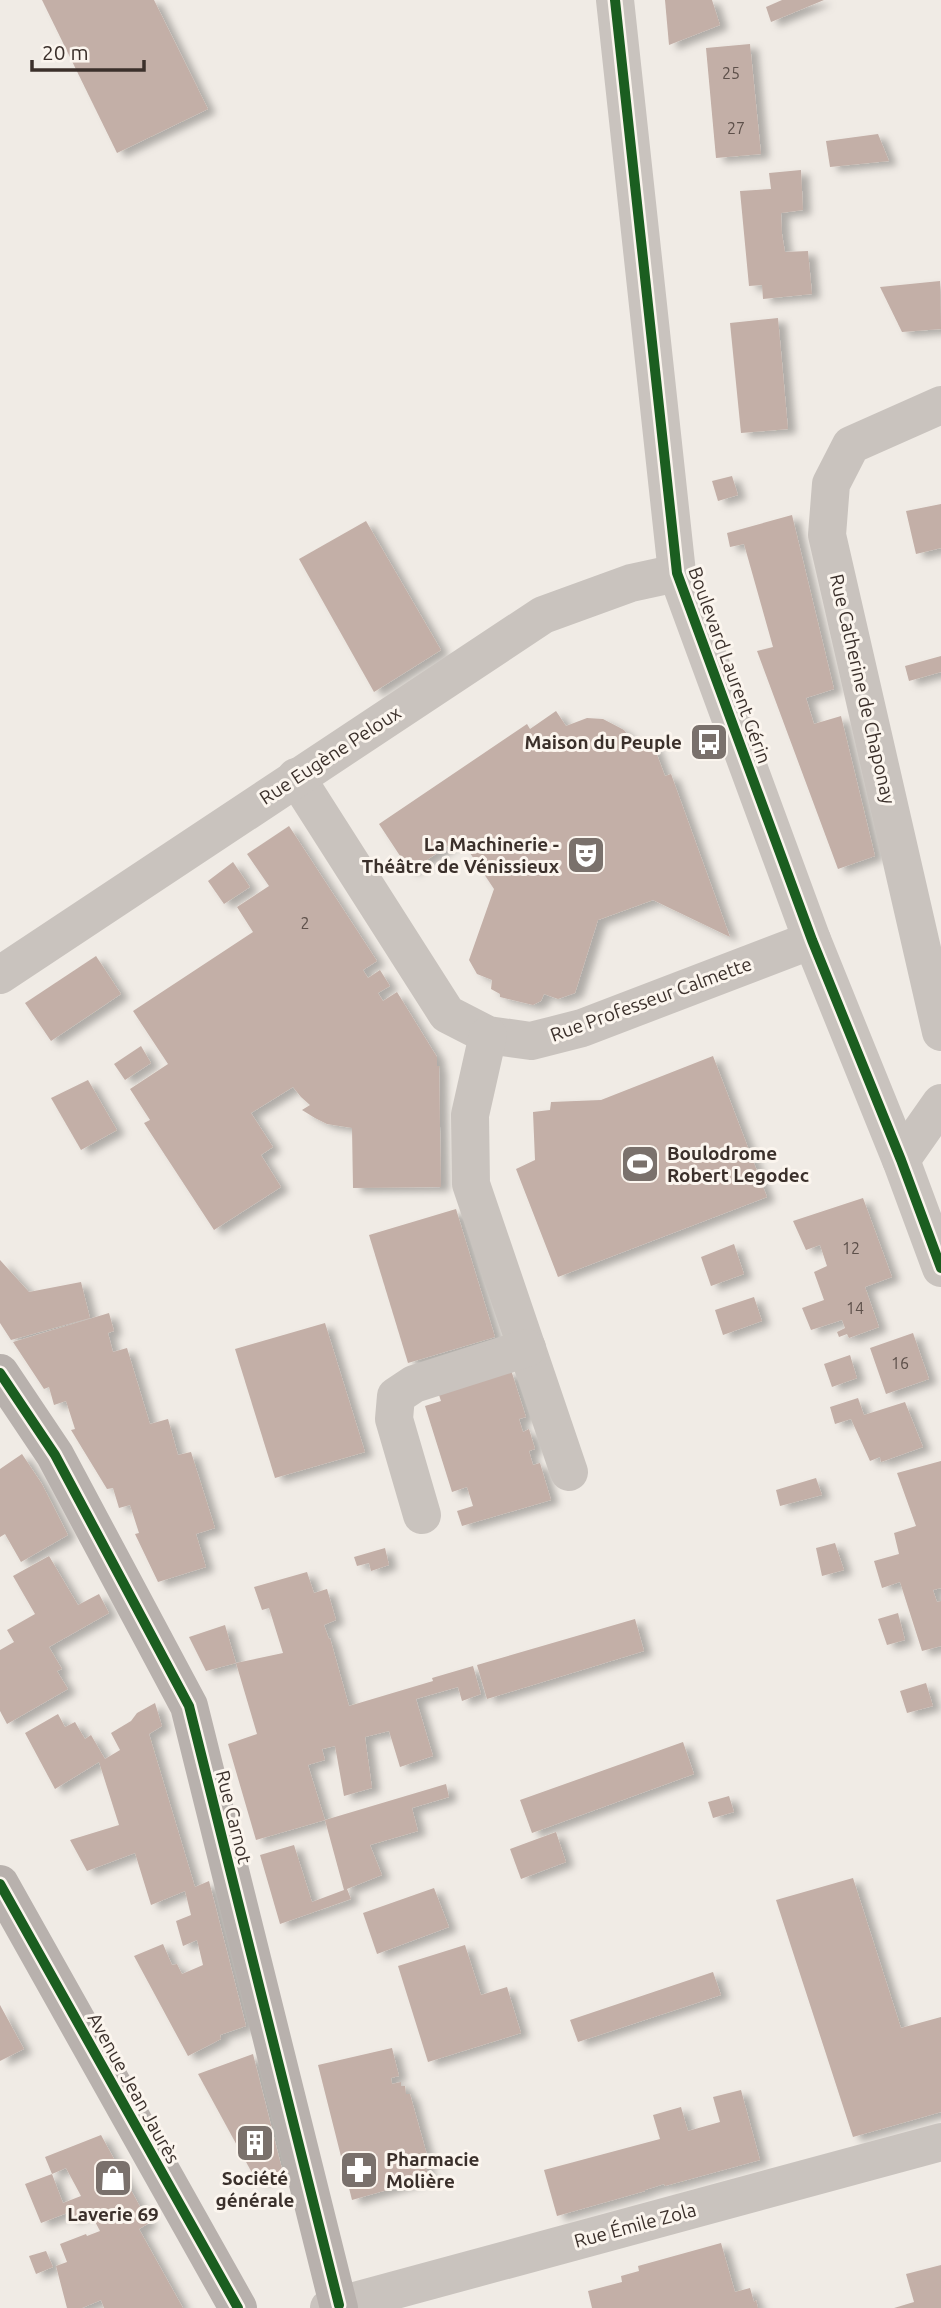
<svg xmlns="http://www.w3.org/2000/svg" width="941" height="2308" font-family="Ubuntu,sans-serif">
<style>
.building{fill:#c3afa7;filter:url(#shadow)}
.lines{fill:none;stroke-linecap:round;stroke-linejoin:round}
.minor{stroke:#c9c3be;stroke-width:38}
.major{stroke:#b8b1ad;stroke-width:38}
.cycleway-casing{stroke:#fbf5ee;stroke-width:15}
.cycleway{stroke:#1b5e20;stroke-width:10}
.labels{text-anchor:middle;stroke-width:6;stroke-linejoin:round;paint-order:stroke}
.number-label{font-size:16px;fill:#5d504a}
.street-label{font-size:19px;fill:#3b302b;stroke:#fbf5ee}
.poi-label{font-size:19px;font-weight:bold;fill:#3b302b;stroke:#fbf5ee;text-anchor:end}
</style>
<defs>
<filter id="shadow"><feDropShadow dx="8" dy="4.5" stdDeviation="3.5" flood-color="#0004"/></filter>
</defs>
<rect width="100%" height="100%" fill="#f0ebe5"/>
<g class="building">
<polygon points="42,0 154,0 208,109 117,153"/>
<polygon points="665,0 712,0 720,25 669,45"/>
<polygon points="782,0 824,0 771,22 766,7"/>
<polygon points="750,44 761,154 716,158 706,48"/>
<polygon points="878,134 889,161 830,167 826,141"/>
<polygon points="801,170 803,210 781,213 782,234 785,252 808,251 812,294 763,299 762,285 749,286 740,191 771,189 769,173"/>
<polygon points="940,281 941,329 902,332 880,287"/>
<polygon points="778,318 788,429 741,433 730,323"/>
<polygon points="732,476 738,495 718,501 712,481"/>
<polygon points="941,504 941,548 916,554 906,511"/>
<polygon points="792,515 834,689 806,698 814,724 841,716 875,856 838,869 757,651 773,647 744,544 730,547 727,533"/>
<polygon points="366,521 441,650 374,692 299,559"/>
<polygon points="941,656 941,672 909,681 905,666"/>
<polygon points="556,711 566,726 587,718 603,719 624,730 638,749 653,744 665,776 671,774 730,937 653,900 598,920 575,993 558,999 544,994 541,1001 533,1005 500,997 500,994 491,989 492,980 477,974 469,960 494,889 460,838 410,871 379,824 527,724 530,729"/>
<polygon points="289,826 377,961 363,970 368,978 380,970 390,986 378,993 383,1001 397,992 437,1057 437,1066 439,1066 441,1187 353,1188 352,1128 327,1124 315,1118 302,1110 310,1105 301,1097 293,1087 251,1113 273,1147 261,1155 281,1187 214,1230 144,1123 150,1120 130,1089 168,1064 133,1011 253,932 237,907 269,886 247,854"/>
<polygon points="233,862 250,887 224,904 208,881"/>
<polygon points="96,956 121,994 51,1041 25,1003"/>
<polygon points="141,1046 151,1063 125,1080 114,1064"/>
<polygon points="713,1056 767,1197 558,1277 516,1169 535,1160 533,1112 550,1110 551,1102 601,1100"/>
<polygon points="88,1080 117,1130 81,1150 51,1098"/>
<polygon points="863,1198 892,1277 865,1287 879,1327 849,1338 847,1334 839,1337 837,1332 845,1328 842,1320 811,1330 802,1308 824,1300 814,1272 827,1266 820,1245 806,1250 793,1221"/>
<polygon points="456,1209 495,1337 408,1363 369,1235"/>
<polygon points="734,1244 744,1274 711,1286 701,1257"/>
<polygon points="0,1260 29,1292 81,1282 90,1318 11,1340 0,1323"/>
<polygon points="754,1297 762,1321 723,1335 715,1310"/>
<polygon points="109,1313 114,1331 108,1333 113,1352 127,1348 150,1424 168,1419 178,1455 191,1452 215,1528 196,1534 206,1567 158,1582 135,1534 139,1533 130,1505 119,1508 113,1488 107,1489 71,1430 75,1429 66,1401 54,1405 49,1387 44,1389 13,1342"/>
<polygon points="325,1323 365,1452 275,1478 235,1349"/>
<polygon points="913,1333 929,1379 886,1394 870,1348"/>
<polygon points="850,1355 857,1378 832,1387 824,1364"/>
<polygon points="511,1370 526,1417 519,1419 523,1432 529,1429 535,1449 529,1451 533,1465 540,1463 551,1500 462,1526 457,1511 473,1506 467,1487 452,1492 425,1406 441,1401 438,1392"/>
<polygon points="858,1398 864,1415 905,1402 923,1447 881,1462 880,1457 870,1461 851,1419 835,1424 830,1407"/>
<polygon points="22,1454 42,1484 68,1535 21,1562 5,1534 0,1537 0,1469"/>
<polygon points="941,1461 941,1588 933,1590 937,1602 941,1601 941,1646 922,1651 900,1582 882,1588 874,1561 899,1554 894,1533 916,1526 897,1473"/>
<polygon points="816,1478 822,1495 780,1506 776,1490"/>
<polygon points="835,1543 844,1570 822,1576 816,1548"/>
<polygon points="385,1548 389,1565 371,1571 369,1563 357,1566 354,1557"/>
<polygon points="49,1556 78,1605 99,1594 109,1613 49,1647 62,1669 57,1671 68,1689 7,1724 0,1711 0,1650 14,1642 7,1630 35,1614 13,1576"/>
<polygon points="307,1572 314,1593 327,1589 336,1620 324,1625 329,1639 330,1638 349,1706 433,1681 432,1678 473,1666 481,1694 462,1701 458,1687 416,1699 433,1756 400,1767 389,1731 365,1737 372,1788 344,1796 335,1746 322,1749 325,1760 308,1765 325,1820 256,1840 228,1744 257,1734 236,1663 283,1653 269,1608 262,1610 254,1587"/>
<polygon points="898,1613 905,1640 887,1645 878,1619"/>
<polygon points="635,1619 644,1651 487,1699 477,1665"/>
<polygon points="225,1625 236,1663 206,1671 189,1637"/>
<polygon points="926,1683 933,1706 907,1713 900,1691"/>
<polygon points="155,1703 162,1726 149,1734 195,1887 209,1881 246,2026 220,2035 221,2039 188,2056 134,1956 163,1944 172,1965 177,1964 182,1974 203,1965 197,1940 183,1946 176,1921 191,1915 185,1891 151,1905 135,1853 87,1871 70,1840 119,1825 99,1762 55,1789 25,1733 58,1714 65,1727 75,1722 85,1739 91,1735 105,1759 120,1750 111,1733 131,1721 137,1713"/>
<polygon points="683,1742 694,1774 532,1833 520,1800"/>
<polygon points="446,1784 449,1797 412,1808 418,1831 370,1845 382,1875 347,1889 351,1899 280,1924 260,1855 294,1845 312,1902 344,1890 325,1820"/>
<polygon points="729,1796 734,1812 713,1818 708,1802"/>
<polygon points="556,1832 566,1862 521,1879 510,1849"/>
<polygon points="853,1878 901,2028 941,2017 941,2112 853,2137 776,1900"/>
<polygon points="434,1888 449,1927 377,1954 363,1913"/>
<polygon points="465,1945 481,1995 507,1987 521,2033 428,2062 398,1966"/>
<polygon points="713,1972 721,1995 578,2042 570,2020"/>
<polygon points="0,2005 24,2049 0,2061"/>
<polygon points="392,2048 399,2076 391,2078 392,2084 401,2082 401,2086 405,2086 406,2094 410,2094 429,2162 425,2163 429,2178 352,2200 318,2065"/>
<polygon points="253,2054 283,2173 257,2182 198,2074"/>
<polygon points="741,2090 760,2160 665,2186 664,2184 645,2190 645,2191 557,2216 544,2170 660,2139 653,2115 681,2107 688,2131 720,2122 713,2097"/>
<polygon points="101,2135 149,2223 139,2229 183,2308 104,2308 101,2300 82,2308 67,2308 56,2266 67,2262 60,2244 86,2234 87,2236 100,2231 90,2212 70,2220 67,2213 41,2223 25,2184 52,2174 63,2203 81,2196 66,2168 52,2174 45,2157"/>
<polygon points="721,2243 735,2292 750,2288 754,2302 756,2300 758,2308 592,2308 588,2291 622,2282 621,2276 639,2271 638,2266"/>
<polygon points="46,2251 53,2267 36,2274 29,2256"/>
<polygon points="941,2265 941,2308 894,2308 914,2302 906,2274"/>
</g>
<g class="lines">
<g class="minor">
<polyline points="615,0 677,573 812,940 901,1160 941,1268"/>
<polyline points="941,405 851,445 831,484 827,535 941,1032"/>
<polyline points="296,777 447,1014 488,1035 531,1041 582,1028 812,940"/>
<polyline points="0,975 543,615 631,583 677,573"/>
<polyline points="488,1035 470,1115 471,1184 569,1472"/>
<polyline points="901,1160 941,1103"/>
<polyline points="422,1515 394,1419 396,1396 414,1384 527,1348"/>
<polyline points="329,2308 941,2142"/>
</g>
<g class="major">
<polyline points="0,1373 55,1455 189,1706 339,2308"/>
<polyline points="0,1884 238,2308"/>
</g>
<defs>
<g id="cycleway">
<polyline points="615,0 677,573 812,940 901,1160 941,1268"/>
<polyline points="0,1373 55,1455 189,1706 339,2305"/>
<polyline points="0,1884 238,2308"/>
</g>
</defs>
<use href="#cycleway" class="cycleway-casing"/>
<use href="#cycleway" class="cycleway"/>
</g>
<defs>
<symbol id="bus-square" viewBox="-11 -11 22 22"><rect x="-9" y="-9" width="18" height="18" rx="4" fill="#7a716c" stroke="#fbf5ee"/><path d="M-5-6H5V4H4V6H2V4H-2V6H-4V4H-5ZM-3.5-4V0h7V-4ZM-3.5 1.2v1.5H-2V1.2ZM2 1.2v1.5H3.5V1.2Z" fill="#fff"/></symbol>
<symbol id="theatre-square" viewBox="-11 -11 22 22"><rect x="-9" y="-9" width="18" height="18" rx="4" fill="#7a716c" stroke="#fbf5ee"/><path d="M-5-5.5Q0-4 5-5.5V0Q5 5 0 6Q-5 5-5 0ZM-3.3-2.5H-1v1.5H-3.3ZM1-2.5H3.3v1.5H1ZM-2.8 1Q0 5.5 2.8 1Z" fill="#fff"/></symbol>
<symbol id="stadium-square" viewBox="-11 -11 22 22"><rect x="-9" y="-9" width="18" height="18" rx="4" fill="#7a716c" stroke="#fbf5ee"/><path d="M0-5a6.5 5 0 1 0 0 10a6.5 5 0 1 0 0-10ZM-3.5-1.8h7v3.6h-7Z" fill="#fff"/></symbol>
<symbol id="building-square" viewBox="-11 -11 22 22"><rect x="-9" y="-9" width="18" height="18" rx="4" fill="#7a716c" stroke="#fbf5ee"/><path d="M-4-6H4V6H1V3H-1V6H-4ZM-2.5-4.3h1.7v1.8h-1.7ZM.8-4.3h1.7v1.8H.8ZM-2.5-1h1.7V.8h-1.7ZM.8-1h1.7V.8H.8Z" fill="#fff"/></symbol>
<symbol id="pharmacy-square" viewBox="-11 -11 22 22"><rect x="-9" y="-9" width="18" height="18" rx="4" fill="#7a716c" stroke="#fbf5ee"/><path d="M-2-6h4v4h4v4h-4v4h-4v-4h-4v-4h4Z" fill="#fff"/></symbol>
<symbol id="shop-square" viewBox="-11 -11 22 22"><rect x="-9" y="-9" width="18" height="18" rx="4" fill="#7a716c" stroke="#fbf5ee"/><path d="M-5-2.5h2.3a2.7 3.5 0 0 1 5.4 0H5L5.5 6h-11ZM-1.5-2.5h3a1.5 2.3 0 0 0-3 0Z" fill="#fff"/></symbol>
</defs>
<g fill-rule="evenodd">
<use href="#bus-square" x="687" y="720" width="44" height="44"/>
<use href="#theatre-square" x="564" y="833" width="44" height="44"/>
<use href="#stadium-square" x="618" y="1142" width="44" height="44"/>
<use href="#building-square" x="233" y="2121" width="44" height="44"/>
<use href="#pharmacy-square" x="337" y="2148" width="44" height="44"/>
<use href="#shop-square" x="91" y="2156" width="44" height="44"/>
</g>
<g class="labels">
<g class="number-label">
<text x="731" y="79">25</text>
<text x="736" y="134">27</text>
<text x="305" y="929">2</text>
<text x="851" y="1254">12</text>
<text x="855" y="1314">14</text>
<text x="900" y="1369">16</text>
</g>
<g class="street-label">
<text transform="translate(730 665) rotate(70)" y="7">Boulevard Laurent Gérin</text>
<text transform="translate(863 689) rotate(77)" y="7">Rue Catherine de Chaponay</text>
<text transform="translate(330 755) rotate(-33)" y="7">Rue Eugène Peloux</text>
<text transform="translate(651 999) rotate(-20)" y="7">Rue Professeur Calmette</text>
<text transform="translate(234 1817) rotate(76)" y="7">Rue Carnot</text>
<text transform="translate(134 2088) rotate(61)" y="7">Avenue Jean Jaurès</text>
<text transform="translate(635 2225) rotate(-15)" y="7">Rue Émile Zola</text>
</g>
<g class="poi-label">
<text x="682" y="749">Maison du Peuple</text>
<text x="559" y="851">La Machinerie -<tspan x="559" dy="22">Théâtre de Vénissieux</tspan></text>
<text x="667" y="1160" text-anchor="start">Boulodrome<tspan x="667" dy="22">Robert Legodec</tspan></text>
<text x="386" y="2166" text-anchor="start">Pharmacie<tspan x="386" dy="22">Molière</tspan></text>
<text x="255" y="2185" text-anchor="middle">Société<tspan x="255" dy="22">générale</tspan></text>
<text x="113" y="2221" text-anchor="middle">Laverie 69</text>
</g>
</g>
<path d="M32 60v10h112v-10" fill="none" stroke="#3b302b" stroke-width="3.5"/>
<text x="42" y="60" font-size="21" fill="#3b302b" stroke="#fbf5ee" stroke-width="5" paint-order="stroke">20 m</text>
</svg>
